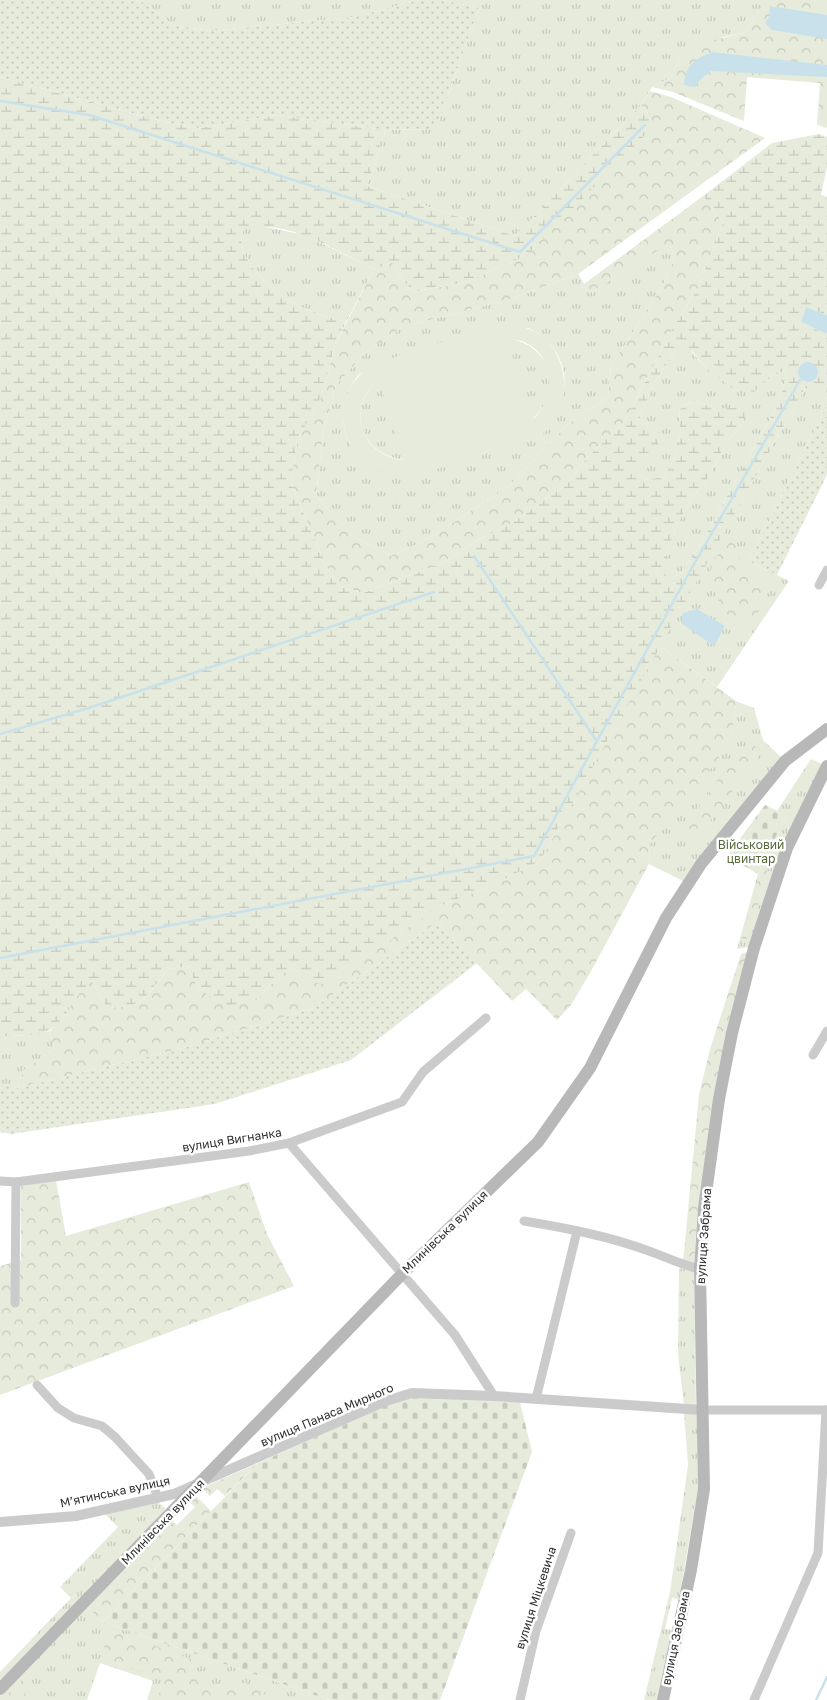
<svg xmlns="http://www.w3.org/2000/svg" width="827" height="1700" font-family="'Golos Text',sans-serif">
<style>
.grass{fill:url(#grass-tufts);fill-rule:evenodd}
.forest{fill:url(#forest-crowns)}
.wetland{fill:url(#wetland-marsh);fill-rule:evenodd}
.cemetery{fill:url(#cemetery-stones)}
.garden{fill:url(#garden-dots)}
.pitch{fill:#e6ebdc;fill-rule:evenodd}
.water{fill:#c8e1eb}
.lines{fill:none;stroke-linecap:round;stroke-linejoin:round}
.stream{stroke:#c8e1eb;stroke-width:2.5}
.minor{stroke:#cbcbcb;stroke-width:9}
.tertiary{stroke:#cbcbcb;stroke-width:10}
.secondary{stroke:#b8b8b8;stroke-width:12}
.labels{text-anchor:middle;stroke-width:5;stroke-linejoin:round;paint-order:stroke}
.park-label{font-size:12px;fill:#56693c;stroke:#fff}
.street-label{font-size:12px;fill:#2e2e2e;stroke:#fff}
</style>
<defs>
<pattern id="grass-tufts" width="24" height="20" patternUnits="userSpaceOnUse" patternTransform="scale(1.25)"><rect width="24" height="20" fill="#e6ebdc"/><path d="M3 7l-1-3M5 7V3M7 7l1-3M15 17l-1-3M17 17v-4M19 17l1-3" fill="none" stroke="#c6cabd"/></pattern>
<pattern id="forest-crowns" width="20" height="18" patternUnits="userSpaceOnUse" patternTransform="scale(1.25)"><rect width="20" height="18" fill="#e6ebdc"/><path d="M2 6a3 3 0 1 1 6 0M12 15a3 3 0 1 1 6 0" fill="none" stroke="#c6cabd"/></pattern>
<pattern id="wetland-marsh" width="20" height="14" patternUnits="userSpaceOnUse" patternTransform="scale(1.25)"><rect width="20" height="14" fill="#e6ebdc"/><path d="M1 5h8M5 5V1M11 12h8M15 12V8" fill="none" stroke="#c6cabd"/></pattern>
<pattern id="cemetery-stones" width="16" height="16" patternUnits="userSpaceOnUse" patternTransform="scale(1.25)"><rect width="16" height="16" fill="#e6ebdc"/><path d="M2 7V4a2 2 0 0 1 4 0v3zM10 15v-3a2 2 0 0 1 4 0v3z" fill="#c6cabd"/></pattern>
<pattern id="garden-dots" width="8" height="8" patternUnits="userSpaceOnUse" patternTransform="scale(1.25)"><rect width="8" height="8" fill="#e6ebdc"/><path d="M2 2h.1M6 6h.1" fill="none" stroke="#c6cabd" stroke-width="1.8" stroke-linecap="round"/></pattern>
</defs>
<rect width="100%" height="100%" fill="#fff"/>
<g class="grass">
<polygon points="135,0 419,0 354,17 211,31 173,25 145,3"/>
<polygon points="443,0 760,0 760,9 746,32 723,37 680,59 670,78 652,87 641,105 515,236 367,186 386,130 436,129 479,8"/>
<path d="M256,225L305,235L374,269L346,322C307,311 279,302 254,269C244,256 239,245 243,230Z"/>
<path d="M670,242L675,257L662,287L611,366L608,397L567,425L507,488L426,540L391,556L355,538L316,496L323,433L336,385L365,353L403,327L510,299L578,274L590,293ZM528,328C547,337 561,353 564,374C567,393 557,426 539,436C528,442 511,444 499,448C468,458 438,467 407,476C350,473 324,420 359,374Z"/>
<path d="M506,338C550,344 566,390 532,419Z"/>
<path d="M675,351H691L707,369L754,392L772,376L784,371L788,374L777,407L691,561L679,575L666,579V556L677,525L691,499L707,480L725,445L744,421L694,400L679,410C682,443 680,449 664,477L644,480L634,466L647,453L654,433L640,418L654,383Z"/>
<path d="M379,379L405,460C360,455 345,409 379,379Z"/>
<polygon points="805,388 827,399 827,405 749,561 789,581 717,687 660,646"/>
<polygon points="736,701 754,708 763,740 782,758 685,882 649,864 650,844 732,734"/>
<polygon points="811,759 822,764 782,846 749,947 737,949 758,874 786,815 777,811"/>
<polygon points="50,1031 54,1049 24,1070 17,1088 0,1083 0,1036 19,1036"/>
<polygon points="679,1268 694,1271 696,1406 684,1405 678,1354"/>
<polygon points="684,1413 697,1414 698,1489 679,1599 672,1598 665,1629 672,1630 657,1700 644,1700 670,1592 688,1465"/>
<polygon points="158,1502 165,1508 163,1517 0,1683 0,1672 71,1598 60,1587 118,1527 105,1514"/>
<polygon points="86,1606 103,1622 329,1700 147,1700 153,1681 100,1663 87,1700 0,1700 0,1694"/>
</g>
<g class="forest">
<polygon points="760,0 827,0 827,128 817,125 820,83 747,77 744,121 673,92 652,87 670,78 680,59 698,44 746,32 760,9"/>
<polygon points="650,91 671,97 765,138 578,274 510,299 403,327 365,353 336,385 323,433 316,496 355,538 391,556 426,540 507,488 567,425 608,397 611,366 662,287 675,257 670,243 590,293 584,284 703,196 723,223 698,288 672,329 625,421 586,459 566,485 510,524 478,540 443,563 363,593 341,587 325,565 291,483 297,441 322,395 335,345 374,269 394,262 400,276 413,292 466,282 527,255 652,121 641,105"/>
<polygon points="731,542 740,549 740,563 755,572 770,589 755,617 739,623 722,610 709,577 714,559"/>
<path d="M660,646L736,701L732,734L715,764L650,844L649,864L590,973L571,1005L557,1020L526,989L512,1001L438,922L313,1008L183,1048L17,1088L24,1070L54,1049L50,1031C65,1015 74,993 92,981L107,1007C145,1009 147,996 168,969L187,966L199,990L258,999L280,974L294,968L308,980L349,968L438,907L497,883L540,861Z"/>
<polygon points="750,744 759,748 761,753 695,841 684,837 686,826 728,765"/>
<polygon points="765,869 769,872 745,943 741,942 759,875"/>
<polygon points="747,952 698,1207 694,1265 683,1262 699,1095 710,1049 741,954"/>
<polygon points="56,1180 66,1236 249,1182 267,1234 294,1286 0,1395 0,1266 21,1260 21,1186"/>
<polygon points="258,1463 225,1496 217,1489 210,1496 202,1488"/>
<polygon points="195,1495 211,1511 103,1622 86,1606 171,1519 177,1525 195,1507 189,1501"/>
<polygon points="118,1632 193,1660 197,1680 215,1697 246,1682 266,1695 268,1700 157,1700 164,1680 111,1661 103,1644 105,1633"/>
<polygon points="24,1678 27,1685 23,1700 1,1700"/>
</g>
<path class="wetland" d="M0,77L165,122L198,128L278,115L386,130L367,186L515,236L641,105L652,121L650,130L527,255L466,282L413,292L400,276L394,262L374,269C338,252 283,216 243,230C239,245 244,256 254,269C279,302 307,311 346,322L335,345L322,395L297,441L291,483L325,565L341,587L363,593L443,563L478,540L510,524L566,485L586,459L625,421L672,329L698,288L723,223L703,196L772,143L819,134L827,137V167L821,195L827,197V315L806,307L801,322L827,334V399L805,388L540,861L497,883L438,907L325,985L308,980L294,968L280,974L258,999L228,1007L199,990L187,966L168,969C146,996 145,1009 107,1007L92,981C74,994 69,1016 51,1029C41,1036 12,1036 0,1036ZM675,351H692L707,369L732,388L754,392L772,376L784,371L788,374L777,407L691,561L679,575L666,579V556L677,525L691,499L707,480L725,445L744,421L745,407L716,409L694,400L679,410C682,443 680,449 664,477L644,480L635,466L647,453L660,448L654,433L640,418L654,383Z"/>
<g class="cemetery">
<polygon points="765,805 786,815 758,874 727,856"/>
<polygon points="413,1397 520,1402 532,1452 440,1700 329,1700 103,1622 258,1463 388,1405"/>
</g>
<g class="garden">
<polygon points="0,0 135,0 145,3 173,25 211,31 354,17 419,0 443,0 479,8 436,129 386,130 278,115 198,128 165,122 0,77"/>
<polygon points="827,405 827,475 777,575 749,561"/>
<polygon points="438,922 477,963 351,1060 215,1104 11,1134 0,1132 0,1083 17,1088 183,1048 313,1008"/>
</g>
<path class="pitch" d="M502,322C517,325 532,328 544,338C571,362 572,413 541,435C531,442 496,449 483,453C462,460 427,474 407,476C379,479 351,458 345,431C338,404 349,382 371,365ZM507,339C550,338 563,393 533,419ZM378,380H379L404,460C361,456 345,409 378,380Z"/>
<g class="water">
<polygon points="769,6 827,15 827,39 772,30 765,23 770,15"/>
<path d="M712,52L827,65V77L711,71L699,81L695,87L684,85C686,64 694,60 712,52Z"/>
<polygon points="806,307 827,315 827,334 801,322"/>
<circle cx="808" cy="372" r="10"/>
<polygon points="697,609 725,626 714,646 681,623 683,613"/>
</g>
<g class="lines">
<g class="stream">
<polyline points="0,101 89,115 520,252 645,125"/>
<polyline points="474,556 596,740"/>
<polyline points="0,734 95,706 434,592"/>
<polyline points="0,958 534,856 689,573 800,380"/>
<polyline points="816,1700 827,1677"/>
</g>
<g class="minor">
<polyline points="819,585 827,570"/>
<polyline points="813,1055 827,1031"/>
<polyline points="289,1143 455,1335 494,1396"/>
<polyline points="0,1181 16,1182 249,1151 289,1143 402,1102 423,1072 486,1018"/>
<path d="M524,1221C566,1228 608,1236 649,1251C666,1257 681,1265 700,1269"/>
<polyline points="15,1303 16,1182"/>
<polyline points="37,1385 58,1408 74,1418 102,1426 115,1437 149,1474 158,1498"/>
<polyline points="536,1399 577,1231"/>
<polyline points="702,1410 827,1410"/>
<polyline points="520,1700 536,1631 571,1533"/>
<polyline points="754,1700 818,1553 826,1410"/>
</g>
<polyline class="tertiary" points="0,1522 76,1516 174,1494 386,1401 412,1393 494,1396 702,1410"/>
<g class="secondary">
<polyline points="0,1689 403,1273 538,1142 590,1068 666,918 701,864 785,761 827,729"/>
<polyline points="663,1700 691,1570 704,1489 700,1269 704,1208 719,1099 732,1033 754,948 787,848 827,766"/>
</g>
</g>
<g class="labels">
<g class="park-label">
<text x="751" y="849">Військовий<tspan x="751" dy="14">цвинтар</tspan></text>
</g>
<g class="street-label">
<text transform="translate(232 1140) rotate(-9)" y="4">вулиця Вигнанка</text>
<text transform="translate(445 1232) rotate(-44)" y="4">Млинівська вулиця</text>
<text transform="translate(704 1236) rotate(-86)" y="4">вулиця Забрама</text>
<text transform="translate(327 1415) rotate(-23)" y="4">вулиця Панаса Мирного</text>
<text transform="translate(115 1492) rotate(-12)" y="4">Мʼятинська вулиця</text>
<text transform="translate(163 1522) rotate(-46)" y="4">Млинівська вулиця</text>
<text transform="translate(536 1598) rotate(-72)" y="4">вулиця Міцкевича</text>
<text transform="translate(676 1638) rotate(-78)" y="4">вулиця Забрама</text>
</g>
</g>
</svg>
